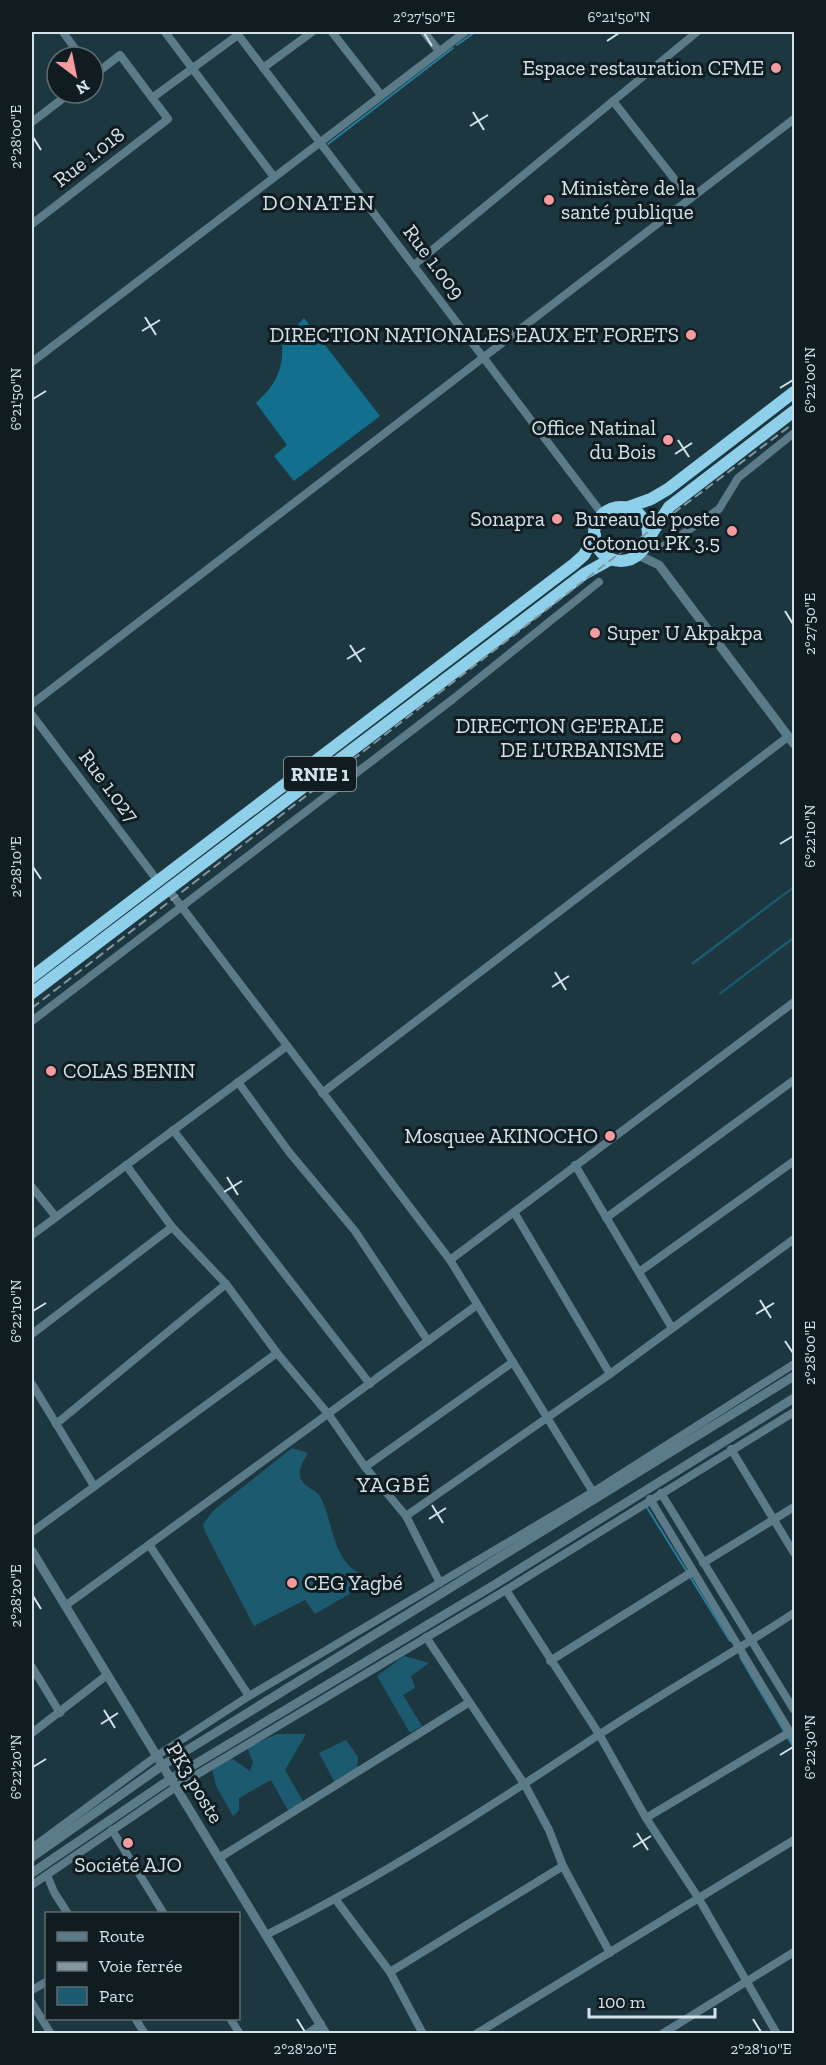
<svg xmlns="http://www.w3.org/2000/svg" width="826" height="2065" font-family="'Zilla Slab',serif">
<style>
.green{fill:#1c5a70}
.forest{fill:#126f8d}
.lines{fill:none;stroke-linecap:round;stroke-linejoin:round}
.stream{stroke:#287e9d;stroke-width:2}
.minor{stroke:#5c7b89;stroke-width:8}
.tertiary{stroke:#5c7b89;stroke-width:9}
.trunk{stroke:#8ecfea;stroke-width:12}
.rail{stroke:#83979e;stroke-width:2;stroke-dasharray:9 4.5;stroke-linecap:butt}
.ticks{fill:none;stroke:#d4e3e9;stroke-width:2}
.poi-dot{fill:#f49b9f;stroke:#111c21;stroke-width:2}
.labels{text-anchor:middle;stroke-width:6;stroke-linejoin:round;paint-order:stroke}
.shield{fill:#111c21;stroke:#9aa7ad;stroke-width:1.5}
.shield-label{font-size:20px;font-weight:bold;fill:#d4e3e9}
.poi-label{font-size:21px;fill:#d4e3e9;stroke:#111c21;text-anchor:end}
.street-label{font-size:21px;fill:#d4e3e9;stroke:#111c21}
.neighbourhood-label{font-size:22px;letter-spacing:1.5px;fill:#d4e3e9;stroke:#111c21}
.neatline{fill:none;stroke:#d4e3e9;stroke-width:2}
.ticks-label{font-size:15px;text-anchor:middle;fill:#d4e3e9}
</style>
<rect width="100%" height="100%" fill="#1d3741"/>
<g class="green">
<polygon points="792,887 793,889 693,965 691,963"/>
<polygon points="794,936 794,939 720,995 719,993"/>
<path d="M292,1448L308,1453C304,1460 299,1467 300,1475C301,1487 317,1489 321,1498C336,1530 332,1570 375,1579L315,1614L305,1600L254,1626L205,1532L203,1524L214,1510Z"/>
<polygon points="404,1656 429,1663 411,1676 415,1688 403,1695 422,1726 410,1733 377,1676"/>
<polygon points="277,1734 306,1734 285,1770 304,1803 289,1812 271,1780 239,1798 239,1810 233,1816 216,1786 212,1768 231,1758 250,1771 253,1762 247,1747"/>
<polygon points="346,1740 358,1757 357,1771 335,1783 319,1753"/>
</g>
<path class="forest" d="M304,318L380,416L294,481L274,456L287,445L256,403C276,384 284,370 282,341Z"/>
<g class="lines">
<g class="stream">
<polyline points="457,45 475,32"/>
<polyline points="328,144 453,48"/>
<polyline points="646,1506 730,1641"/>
<polyline points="740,1657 794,1748"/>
</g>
<g class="minor">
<polyline points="63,32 81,57"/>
<polyline points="165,32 274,177"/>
<polyline points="236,32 603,515"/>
<polyline points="332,32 381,95"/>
<polyline points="424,32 439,51"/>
<polyline points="263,68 312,32"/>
<polyline points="152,98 238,35"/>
<polyline points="613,101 690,199"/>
<polyline points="32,122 70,93"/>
<polyline points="32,224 168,119 120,55 93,76"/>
<polyline points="414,265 697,32"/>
<polyline points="32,362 465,32"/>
<polyline points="645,546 661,547 668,544 719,509 738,478 794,433"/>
<polyline points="32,704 794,119"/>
<polyline points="32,715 157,880"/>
<polyline points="168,889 450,1260 593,1492"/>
<polyline points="32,1021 453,699 599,582"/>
<polyline points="238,1082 289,1152 355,1231 428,1341"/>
<polyline points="322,1093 789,736"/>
<polyline points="173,1130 370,1384"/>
<polyline points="126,1165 172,1227 226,1284 277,1353 329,1415 365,1467 406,1516 440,1583"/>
<polyline points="575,1165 672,1328"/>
<polyline points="32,1187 56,1217"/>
<polyline points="514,1212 610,1374"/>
<polyline points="606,1218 794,1080"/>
<polyline points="32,1235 287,1046"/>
<polyline points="450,1260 794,1002"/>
<polyline points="639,1272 794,1161"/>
<polyline points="32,1334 172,1227"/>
<polyline points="32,1384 94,1486"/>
<polyline points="56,1424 226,1284"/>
<polyline points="731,1449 794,1553"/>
<polyline points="365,1467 513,1362"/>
<polyline points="661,1493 794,1710"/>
<polyline points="650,1499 794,1739"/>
<polyline points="406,1516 610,1374 794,1239"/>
<polyline points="32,1532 277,1353"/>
<polyline points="150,1546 249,1696"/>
<polyline points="703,1563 794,1507"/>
<polyline points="506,1590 599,1734 646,1818 699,1899 777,2034"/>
<polyline points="65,1606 477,1305"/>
<polyline points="426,1637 525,1785 549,1830 563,1866 610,1953"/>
<polyline points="550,1661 692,1572"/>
<polyline points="32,1667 60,1713"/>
<polyline points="32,1733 107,1675"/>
<polyline points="646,1818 790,1732"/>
<polyline points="112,1830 164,1914"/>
<polyline points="32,1848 158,1755 249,1696 593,1492 794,1364"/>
<polyline points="219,1858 468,1703"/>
<polyline points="47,1875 54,1892 68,1914"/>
<polyline points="32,1885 176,1787 506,1590 794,1412"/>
<polyline points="336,1900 390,1972 423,2034"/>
<path d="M266,1935C382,1877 490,1807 597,1736C662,1693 730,1655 794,1613"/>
<polyline points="390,1972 563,1866"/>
<polyline points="32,1990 46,1982"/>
<polyline points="32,2003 51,2034"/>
<polyline points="135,2018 145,2034"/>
<polyline points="230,2018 240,2034"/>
<polyline points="307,2034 321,2024"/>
<polyline points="476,2034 794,1840"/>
<polyline points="662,2034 794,1952"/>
</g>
<g class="tertiary">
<polyline points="638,555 659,565 794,744"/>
<polyline points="32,1551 326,2034"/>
<polyline points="32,1857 163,1765 794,1376"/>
<polyline points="32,1873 172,1778 494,1585 794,1398"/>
</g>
<g class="trunk">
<circle cx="621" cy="534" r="27"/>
<polyline points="626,508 651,499 668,489 794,392"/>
<polyline points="647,541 669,507 794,411"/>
<polyline points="32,977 574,564 584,555 595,535"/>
<polyline points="32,993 584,574 611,559"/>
</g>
<polyline class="rail" points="32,1008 612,559 794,423"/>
</g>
<path class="ticks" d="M424,33L432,46M607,41L619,33M473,112L484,130M470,126L488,115M33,137L41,150M145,317L156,335M142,331L160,320M780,388L793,380M33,399L46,391M678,440L689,457M675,454L692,443M785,611L793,624M350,645L361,662M347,659L365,648M780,844L793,836M33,867L41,879M555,972L566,990M552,987L569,976M227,1177L238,1195M224,1192L242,1181M760,1300L771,1318M33,1311L46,1303M756,1314L774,1303M785,1341L793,1353M432,1505L443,1523M429,1519L446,1508M33,1596L41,1609M104,1710L115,1728M101,1724L118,1713M780,1755L793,1747M33,1767L46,1759M637,1833L648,1850M633,1847L651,1836M297,2019L305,2032M753,2019L761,2032"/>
<g class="poi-dot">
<circle cx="776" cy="68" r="6"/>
<circle cx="549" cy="200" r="6"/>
<circle cx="691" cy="335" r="6"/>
<circle cx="668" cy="440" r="6"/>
<circle cx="557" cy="519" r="6"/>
<circle cx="732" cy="531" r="6"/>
<circle cx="595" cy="633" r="6"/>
<circle cx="676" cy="738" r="6"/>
<circle cx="51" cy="1071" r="6"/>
<circle cx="610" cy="1136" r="6"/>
<circle cx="292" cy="1583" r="6"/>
<circle cx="128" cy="1843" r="6"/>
</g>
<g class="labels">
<rect class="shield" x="284" y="757" width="72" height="34" rx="4.5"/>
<g class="shield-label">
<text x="320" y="781">RNIE 1</text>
</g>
<g class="poi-label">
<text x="764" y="75">Espace restauration CFME</text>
<text x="561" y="195" text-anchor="start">Ministère de la<tspan x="561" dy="24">santé publique</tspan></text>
<text x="679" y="342">DIRECTION NATIONALES EAUX ET FORETS</text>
<text x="656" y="435">Office Natinal<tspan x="656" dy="24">du Bois</tspan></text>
<text x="545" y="526">Sonapra</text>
<text x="720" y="526">Bureau de poste<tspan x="720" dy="24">Cotonou PK 3.5</tspan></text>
<text x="607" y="640" text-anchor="start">Super U Akpakpa</text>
<text x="664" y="733">DIRECTION GE'ERALE<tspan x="664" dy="24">DE L'URBANISME</tspan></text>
<text x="63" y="1078" text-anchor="start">COLAS BENIN</text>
<text x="598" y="1143">Mosquee AKINOCHO</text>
<text x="304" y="1590" text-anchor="start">CEG Yagbé</text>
<text x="128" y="1872" text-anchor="middle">Société AJO</text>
</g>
<g class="street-label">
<text transform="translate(89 157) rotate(-38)" y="7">Rue 1.018</text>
<text transform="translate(434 262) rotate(53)" y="7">Rue 1.009</text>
<text transform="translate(109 786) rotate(53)" y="7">Rue 1.027</text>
<text transform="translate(195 1783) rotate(59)" y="7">PK3 poste</text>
</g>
<g class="neighbourhood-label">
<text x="319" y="210">DONATEN</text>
<text x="394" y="1492">YAGBÉ</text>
</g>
</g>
<rect width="826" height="2065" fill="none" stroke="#111c21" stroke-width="66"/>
<rect x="45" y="1912" width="195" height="108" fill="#111c21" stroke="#5f6c71" stroke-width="1.5"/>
<rect x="57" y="1932" width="30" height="9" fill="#5c7b89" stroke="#5f6c71" stroke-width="1.5"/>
<text x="99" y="1942" font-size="18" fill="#d4e3e9">Route</text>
<rect x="57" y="1962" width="30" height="9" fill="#83979e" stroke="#5f6c71" stroke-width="1.5"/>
<text x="99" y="1972" font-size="18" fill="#d4e3e9">Voie ferrée</text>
<rect x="57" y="1987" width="30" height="18" fill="#1c5a70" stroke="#5f6c71" stroke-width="1.5"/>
<text x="99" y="2002" font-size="18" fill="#d4e3e9">Parc</text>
<g transform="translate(75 75) rotate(148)"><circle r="28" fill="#111c21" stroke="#5f6c71" stroke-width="1.5"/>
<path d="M0-4.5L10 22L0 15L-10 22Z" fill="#f49b9f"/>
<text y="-9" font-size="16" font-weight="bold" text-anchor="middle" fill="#d4e3e9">N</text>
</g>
<path d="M589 2008v9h126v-9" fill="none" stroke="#d4e3e9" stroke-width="3"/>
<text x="598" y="2008" font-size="18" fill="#d4e3e9" stroke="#111c21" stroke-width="4.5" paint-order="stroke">100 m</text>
<rect x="33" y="33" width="760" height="1999" class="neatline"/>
<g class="ticks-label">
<text x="424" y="22">2°27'50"E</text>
<text x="619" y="22">6°21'50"N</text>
<text transform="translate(16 137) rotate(-90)" y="5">2°28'00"E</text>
<text transform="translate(810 380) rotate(-90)" y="5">6°22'00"N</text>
<text transform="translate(16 399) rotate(-90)" y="5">6°21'50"N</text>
<text transform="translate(810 624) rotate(-90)" y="5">2°27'50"E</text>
<text transform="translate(810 836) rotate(-90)" y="5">6°22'10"N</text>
<text transform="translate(16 867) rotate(-90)" y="5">2°28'10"E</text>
<text transform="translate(16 1311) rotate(-90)" y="5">6°22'10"N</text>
<text transform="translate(810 1353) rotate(-90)" y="5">2°28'00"E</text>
<text transform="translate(16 1596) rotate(-90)" y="5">2°28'20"E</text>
<text transform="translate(810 1747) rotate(-90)" y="5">6°22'30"N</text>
<text transform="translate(16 1767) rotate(-90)" y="5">6°22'20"N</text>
<text x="305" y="2054">2°28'20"E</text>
<text x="761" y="2054">2°28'10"E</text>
</g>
</svg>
